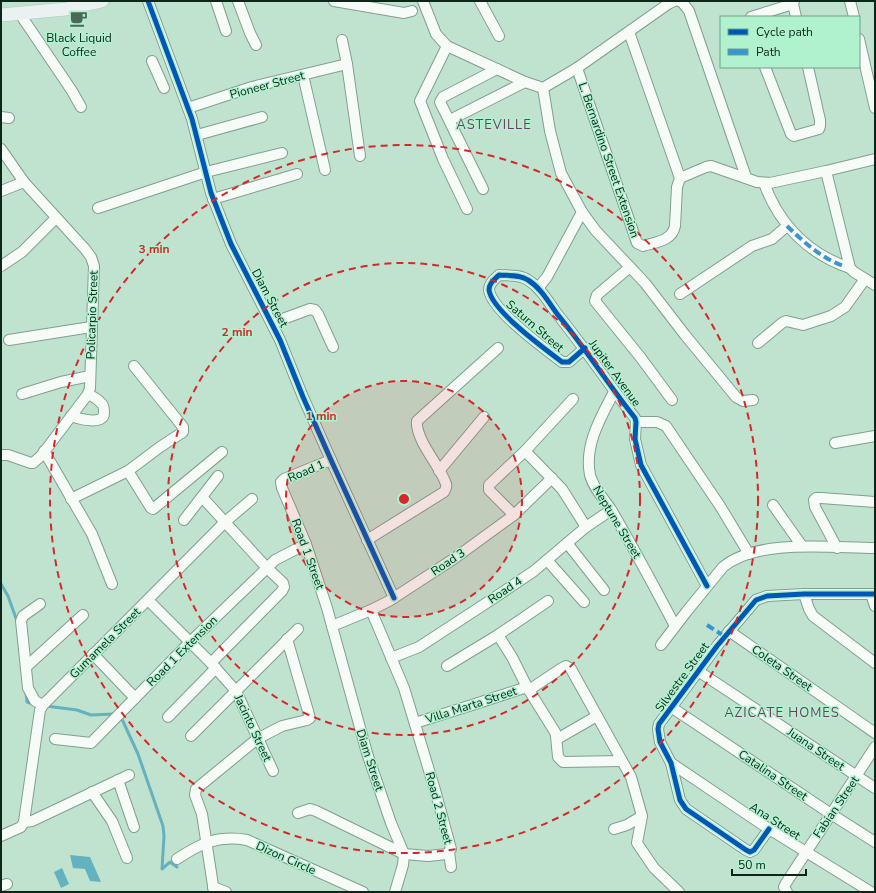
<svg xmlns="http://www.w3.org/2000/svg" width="876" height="893" font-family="'Nunito Sans',sans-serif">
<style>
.water{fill:#64b1bf}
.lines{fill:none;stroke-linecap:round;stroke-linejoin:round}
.stream{stroke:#64b1bf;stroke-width:3}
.minor-casing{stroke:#829e8f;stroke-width:12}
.major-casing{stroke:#b4c5bb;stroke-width:14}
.minor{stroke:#f6fbf8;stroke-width:10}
.major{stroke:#eaf1f1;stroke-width:13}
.quiet{stroke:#3795d4;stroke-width:4;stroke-dasharray:8 4;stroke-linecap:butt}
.cycleway-casing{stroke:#b1f2ce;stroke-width:8}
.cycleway{stroke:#0057b8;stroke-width:5}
.ring{fill:none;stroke:#d62828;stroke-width:2;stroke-dasharray:7 5}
.labels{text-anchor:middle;stroke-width:3;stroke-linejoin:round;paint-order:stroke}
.poi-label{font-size:12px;fill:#0c261a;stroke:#b1f2ce}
.street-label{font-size:12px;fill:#0c261a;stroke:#b1f2ce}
.neighbourhood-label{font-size:13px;letter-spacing:1px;fill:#753963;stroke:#b1f2ce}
.centre{fill:#d62828;stroke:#b1f2ce;stroke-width:2}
.ring-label{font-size:12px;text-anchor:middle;font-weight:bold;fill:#d62828;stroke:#b1f2ce;stroke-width:3;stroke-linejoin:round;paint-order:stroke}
</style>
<rect width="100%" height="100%" fill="#c0e3cf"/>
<g class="water">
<polygon points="70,855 90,857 101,882 90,881 85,869 73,868"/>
<polygon points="62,868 69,884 61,888 54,872"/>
</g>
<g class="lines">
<g class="stream">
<polyline points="1,584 8,596 17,621"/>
<polyline points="26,692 27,702 33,704"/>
<polyline points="46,706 77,710 91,715 114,714"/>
<polyline points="121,717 138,754 163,826 164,836 162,869 170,862 177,867"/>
</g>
<defs>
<g id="minor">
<polyline points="148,1 192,119 211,193 231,244 280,340 303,397 331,460 394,598"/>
<polyline points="216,1 226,31"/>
<polyline points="238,1 250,33 256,45"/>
<polyline points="334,1 404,13 412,11"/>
<polyline points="423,1 436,34 447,46 525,82 543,88 577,68 668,4 674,1"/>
<polyline points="480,1 499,36"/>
<polyline points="679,1 682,2 689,11 746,177"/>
<polyline points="850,1 854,17"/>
<polyline points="793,4 796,17"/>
<polyline points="20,14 72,91 81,107"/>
<polyline points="751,17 793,4 794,1"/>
<polyline points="859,39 875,108"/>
<polyline points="342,40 347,64 360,156"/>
<polyline points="447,46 420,101 443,159 467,209"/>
<polyline points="152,61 164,88"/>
<polyline points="765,67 791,134 794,136 819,129 820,126 820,120 808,67"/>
<path d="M577,68L637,243L643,246C656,242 672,241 675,226L677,187L680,178L629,32"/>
<polyline points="303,75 325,170"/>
<polyline points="543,88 550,131 561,173 582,212 596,231 645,283 685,335 736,397 743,401 753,400"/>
<polyline points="188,108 252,87 347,64"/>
<polyline points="1,117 9,118"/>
<polyline points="450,120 525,82"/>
<polyline points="197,135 262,117"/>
<polyline points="1,149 24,182 85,249 91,257 94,266 90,388 88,394 41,456 33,463 31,463 8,455 1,455"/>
<polyline points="826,171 850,268 854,272 875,285"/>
<polyline points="680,178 706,167 711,166 757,182 770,183 826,171 875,159"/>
<path d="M764,183C779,224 808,254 850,268"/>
<polyline points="483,189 440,102 443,97 497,69"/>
<polyline points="1,191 24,182"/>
<polyline points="213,199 297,174"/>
<polyline points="98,208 206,172 282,153"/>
<polyline points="1,266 22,252 56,218"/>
<polyline points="630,267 597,295 595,301 641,358 672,400"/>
<polyline points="538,288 547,277 582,212"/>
<polyline points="680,294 752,246 772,239 787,226"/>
<polyline points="272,323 310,309 315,310 318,314 333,347"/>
<polyline points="9,340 91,327"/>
<polyline points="758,343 782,323 786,321 803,325 831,316 845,307 865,279"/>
<path d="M585,348L569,362H562C545,349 492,311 489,290C489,283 494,280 499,275C508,276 520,274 528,280C541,288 549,303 558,315C585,348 608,384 635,418L636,422L635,439L641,465L707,586"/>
<path d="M614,392C601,417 584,445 590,475C593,488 605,500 612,511C634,549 655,588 675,626"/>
<polyline points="22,394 61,382 90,376"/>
<path d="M71,416C79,419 105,426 104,412C104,409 104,405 101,403C98,399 92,396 88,394"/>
<polyline points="636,422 657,422 666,426 720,506 749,554"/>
<polyline points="835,443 875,436"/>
<polyline points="44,451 92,534 112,584"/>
<polyline points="525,451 562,489 586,527"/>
<polyline points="331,460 284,479 281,482 282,488 306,544 327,608 367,753 391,823 404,854 403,865 395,892"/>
<polyline points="128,471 151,508 153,509 222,452"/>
<polyline points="439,471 484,417"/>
<polyline points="202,497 267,568 283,583 284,587 282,591 211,663"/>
<polyline points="71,499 128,471 160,447 183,432 183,427 134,366"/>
<polyline points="773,505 802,546"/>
<polyline points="514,515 489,490 489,485 525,451 573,399"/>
<polyline points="184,520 218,476"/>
<path d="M367,540L444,492C446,489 447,487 446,484C441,467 415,440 417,421L498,348"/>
<polyline points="567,543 604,590"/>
<polyline points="837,548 815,507 814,500 816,498 821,498 875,502"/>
<polyline points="547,560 584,602"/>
<polyline points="804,594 809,609 813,616 875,663"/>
<polyline points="871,594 875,606"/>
<polyline points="148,600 211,663 236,691 273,771"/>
<polyline points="40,604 23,616 21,621 28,688 35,701 43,705"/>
<polyline points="332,626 371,610 389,601 455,558 514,515 552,478"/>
<polyline points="729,631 875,733"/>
<polyline points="498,635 512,657 527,687 555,732 556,736 558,757 563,762 622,761"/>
<path d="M661,645L687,611L723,567C758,538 832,548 875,548"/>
<polyline points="93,654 135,698"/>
<polyline points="391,658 419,647 494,598 534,571 586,527 611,510"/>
<polyline points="447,666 498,635 548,601"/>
<polyline points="26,667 83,615"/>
<polyline points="698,671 875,788"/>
<polyline points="529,690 562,668 566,666 571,669 631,777 642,816 637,843 654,868 679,892"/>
<polyline points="671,707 831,814 875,842"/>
<polyline points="168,717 216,668"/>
<polyline points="415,723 472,705 527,687"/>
<polyline points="191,736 298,629"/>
<polyline points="55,739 91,743 189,643 267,568 275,560 306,544"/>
<polyline points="557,739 597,716"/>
<polyline points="671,763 769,829 871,892"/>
<polyline points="118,780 134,827"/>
<polyline points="92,792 112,821 127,858"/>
<polyline points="298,813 310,809 316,811 404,854 428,856 447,854 451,849 435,790 404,688 371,610"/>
<polyline points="24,822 32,821 129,775"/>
<polyline points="614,829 627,825 642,816"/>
<polyline points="769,829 754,850 750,852 746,850 686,809 680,800 671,763 660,742 658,729 659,724 717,646 756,600 767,596 804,594 875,594"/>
<polyline points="1,836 21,827 24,822 40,710 43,705 225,522 252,499"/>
<polyline points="449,852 451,867"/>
<path d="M177,859C201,843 218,835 247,840L363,892"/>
<polyline points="1,886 7,884"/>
<polyline points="213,887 226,892"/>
<polyline points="214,892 202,814 195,795 196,789 257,739 282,726 307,720 310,718 287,639"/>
<polyline points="787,892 784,887 786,883 875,747"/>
</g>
<polyline id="major" points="1,15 66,9 102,1"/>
</defs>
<use href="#minor" class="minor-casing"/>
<use href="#major" class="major-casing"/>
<use href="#minor" class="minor"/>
<use href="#major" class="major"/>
<g class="quiet">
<path d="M787,226C804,242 822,259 844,266"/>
<polyline points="707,625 724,636"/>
</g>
<defs>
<g id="cycleway">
<polyline points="148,1 192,119 211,193 231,244 280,340 303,397 331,460 394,598"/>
<path d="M585,348L569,362H562C545,349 492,311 489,290C489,283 494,280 499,275C508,276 520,274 528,280C541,288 549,303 558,315C585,348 608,384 635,418L636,422L635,439L641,465L707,586"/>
<polyline points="769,829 754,850 750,852 746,850 686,809 680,800 671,763 660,742 658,729 659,724 717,646 756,600 767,596 804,594 875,594"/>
</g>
</defs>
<use href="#cycleway" class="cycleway-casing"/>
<use href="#cycleway" class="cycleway"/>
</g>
<circle cx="404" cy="499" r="118" fill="#d62828" fill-opacity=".12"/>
<g class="ring">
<circle cx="404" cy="499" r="118"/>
<circle cx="404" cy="499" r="236"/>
<circle cx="404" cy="499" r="354"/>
</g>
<defs>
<symbol id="cafe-bare" viewBox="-9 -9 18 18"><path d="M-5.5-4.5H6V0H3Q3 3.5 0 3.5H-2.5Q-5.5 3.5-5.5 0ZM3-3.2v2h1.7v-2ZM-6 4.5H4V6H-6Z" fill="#4b6859" stroke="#b1f2ce" stroke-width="2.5" paint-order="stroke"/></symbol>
</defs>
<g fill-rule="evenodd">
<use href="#cafe-bare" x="66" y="6" width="25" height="25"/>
</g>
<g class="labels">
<g class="poi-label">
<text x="79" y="42">Black Liquid<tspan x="79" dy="14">Coffee</tspan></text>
</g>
<g class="street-label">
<text transform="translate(267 85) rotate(-15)" y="4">Pioneer Street</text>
<text transform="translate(609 160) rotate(71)" y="4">L. Bernardino Street Extension</text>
<text transform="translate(270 298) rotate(62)" y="4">Diam Street</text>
<text transform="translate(92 315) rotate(-88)" y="4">Policarpio Street</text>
<text transform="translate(535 326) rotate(41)" y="4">Saturn Street</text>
<text transform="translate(615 373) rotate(54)" y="4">Jupiter Avenue</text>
<text transform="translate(306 471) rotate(-23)" y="4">Road 1</text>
<text transform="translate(617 522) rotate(59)" y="4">Neptune Street</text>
<text transform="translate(308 554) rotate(70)" y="4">Road 1 Street</text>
<text transform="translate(448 562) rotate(-34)" y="4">Road 3</text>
<text transform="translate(505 590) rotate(-34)" y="4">Road 4</text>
<text transform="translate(105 643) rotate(-45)" y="4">Gumamela Street</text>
<text transform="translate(182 651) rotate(-45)" y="4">Road 1 Extension</text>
<text transform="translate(782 668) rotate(35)" y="4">Coleta Street</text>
<text transform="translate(682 677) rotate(-54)" y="4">Silvestre Street</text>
<text transform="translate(471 705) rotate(-18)" y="4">Villa Marta Street</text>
<text transform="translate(253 728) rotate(65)" y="4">Jacinto Street</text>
<text transform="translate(816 749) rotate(34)" y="4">Juana Street</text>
<text transform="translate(370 760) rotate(72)" y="4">Diam Street</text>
<text transform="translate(773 775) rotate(34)" y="4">Catalina Street</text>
<text transform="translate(836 807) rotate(-56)" y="4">Fabian Street</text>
<text transform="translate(439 808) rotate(75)" y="4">Road 2 Street</text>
<text transform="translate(775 821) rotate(33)" y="4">Ana Street</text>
<text transform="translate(286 858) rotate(24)" y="4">Dizon Circle</text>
</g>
<g class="neighbourhood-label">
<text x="494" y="129">ASTEVILLE</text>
<text x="782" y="717">AZICATE HOMES</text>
</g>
</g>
<circle cx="404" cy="499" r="6" class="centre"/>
<g class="ring-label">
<text x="154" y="253">3 min</text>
<text x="237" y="336">2 min</text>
<text x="321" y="420">1 min</text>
</g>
<rect width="876" height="893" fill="none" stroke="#0c261a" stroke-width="4"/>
<rect x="720" y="16" width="140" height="52" fill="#b1f2ce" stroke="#6fa086"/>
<rect x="728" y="29" width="20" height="6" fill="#0057b8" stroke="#6fa086"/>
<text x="756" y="36" font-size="12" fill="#0c261a">Cycle path</text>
<rect x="728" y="49" width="20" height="6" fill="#3795d4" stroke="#6fa086"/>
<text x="756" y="56" font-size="12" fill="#0c261a">Path</text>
<path d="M732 869v6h74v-6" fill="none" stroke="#0c261a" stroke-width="2"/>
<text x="738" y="869" font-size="12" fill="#0c261a" stroke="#b1f2ce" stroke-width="3" paint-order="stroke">50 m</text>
</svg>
